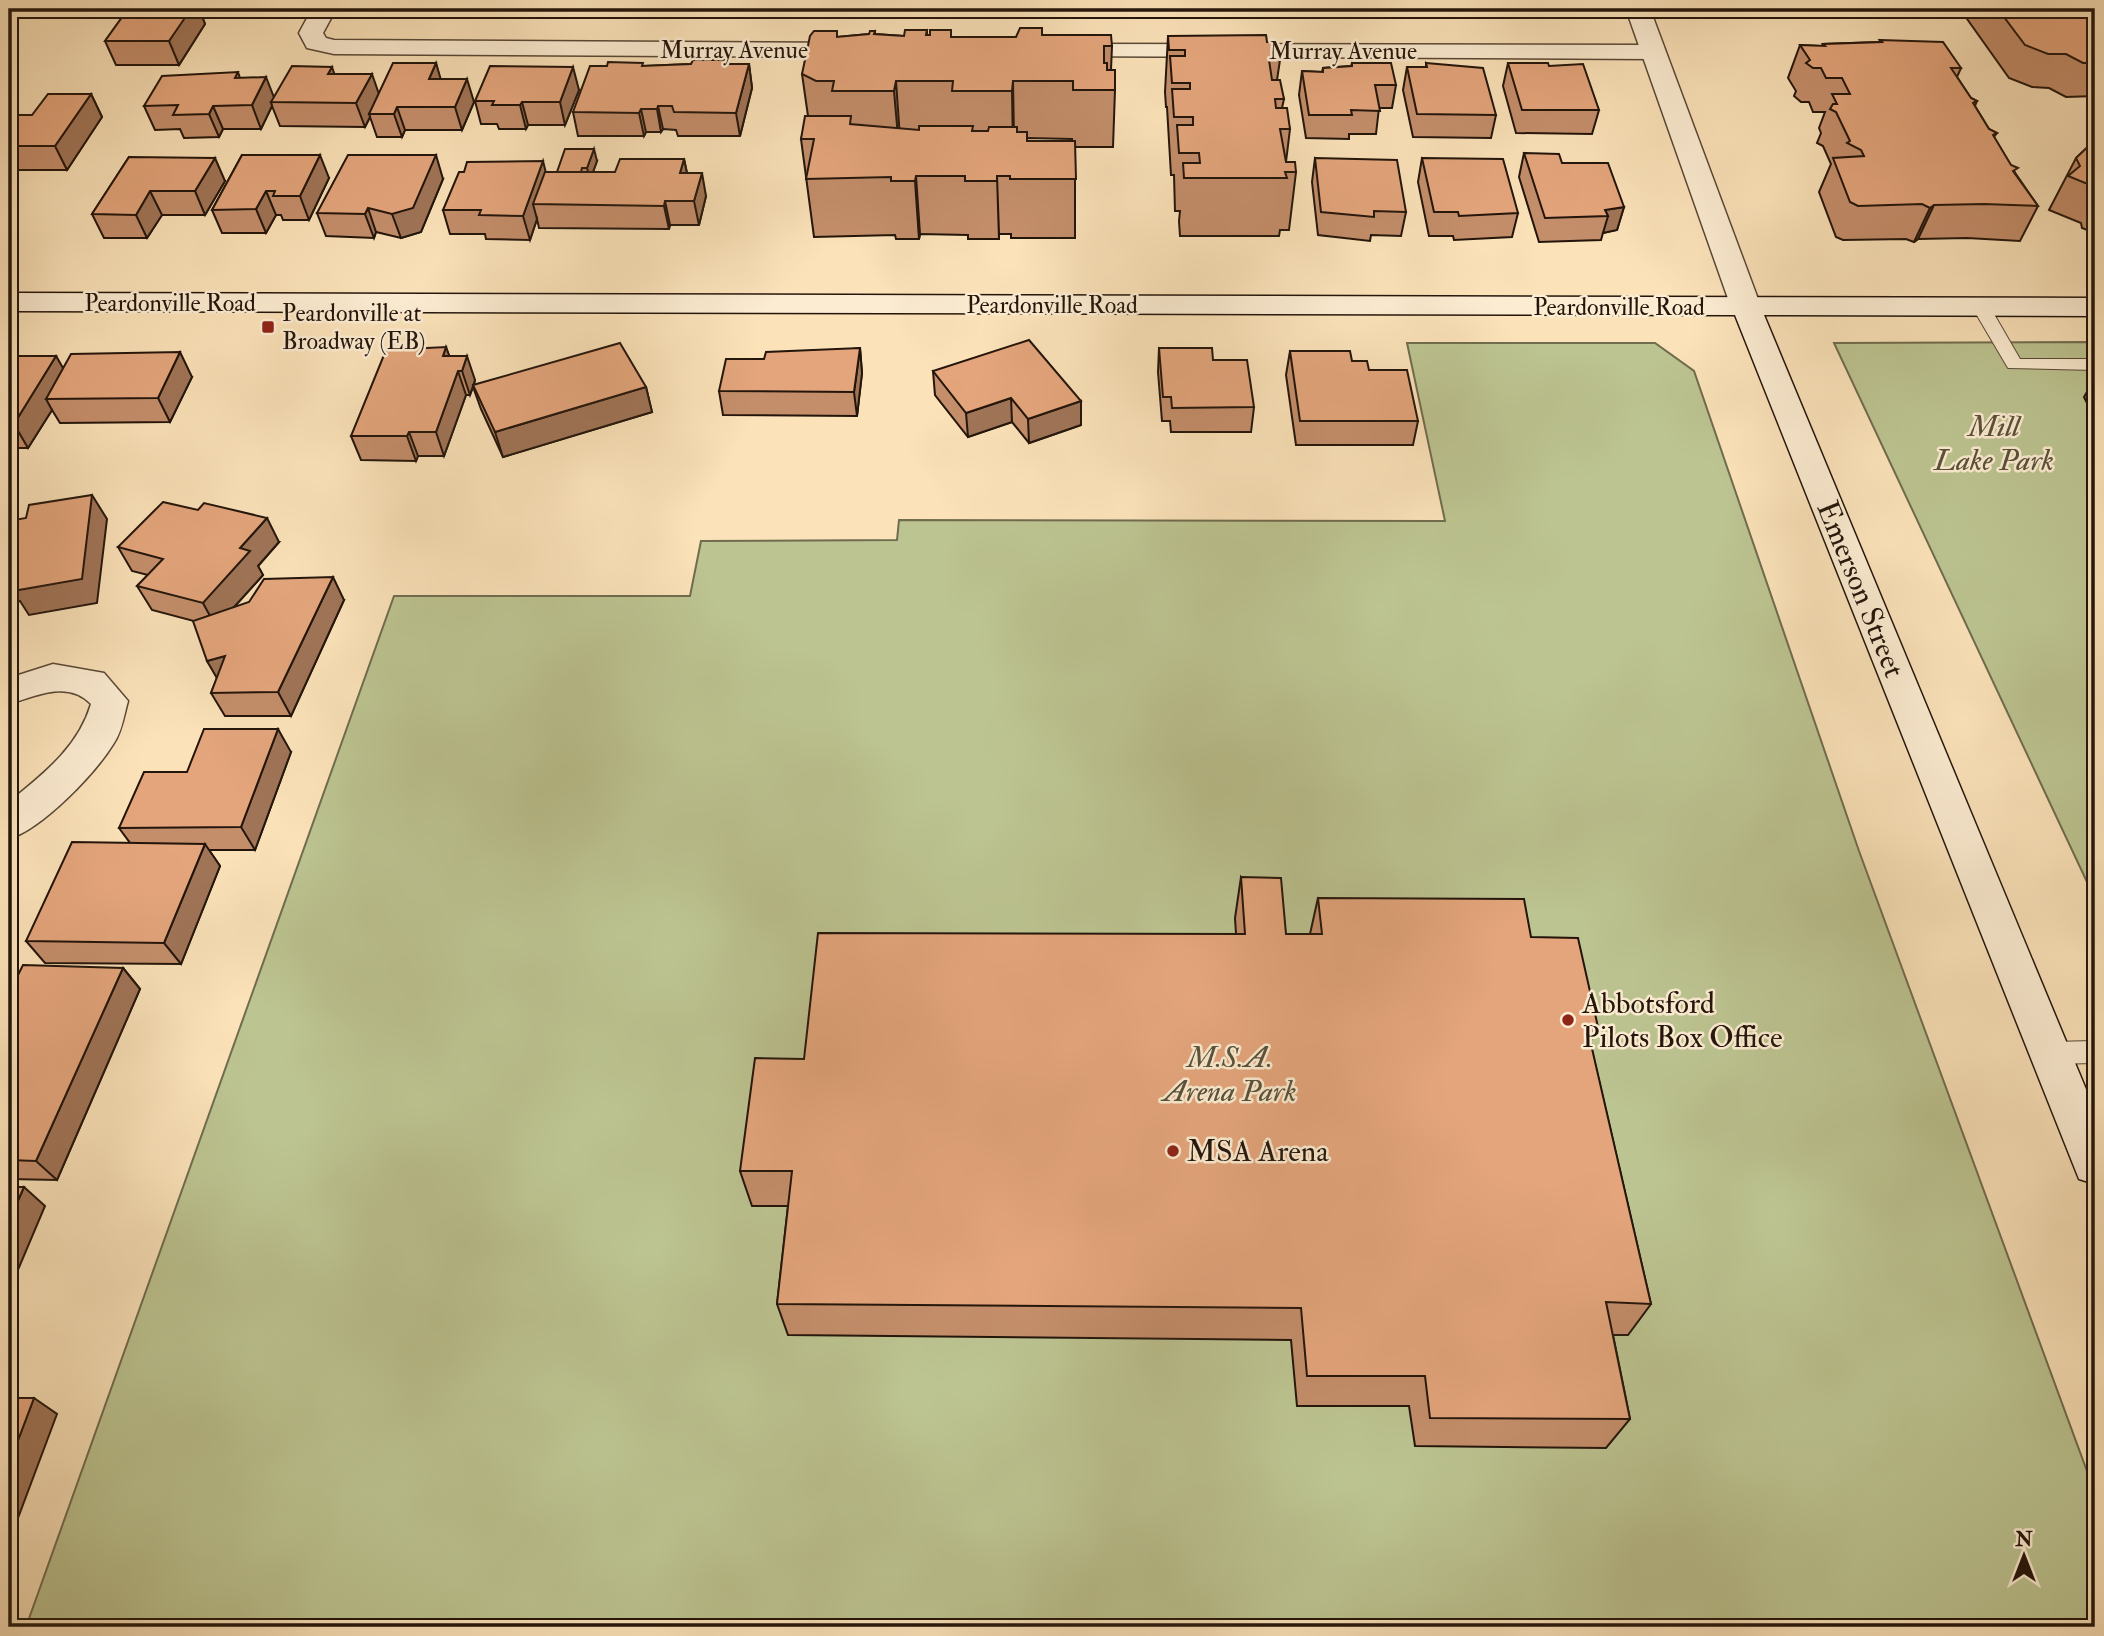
<svg xmlns="http://www.w3.org/2000/svg" width="2104" height="1636" font-family="'IM FELL Double Pica',serif">
<style>
.green{fill:#bcc491;stroke:#706c4e;stroke-width:2}
.lines{fill:none;stroke-linecap:round;stroke-linejoin:round}
.service-casing{stroke:#594836;stroke-width:2}
.minor-casing{stroke:#594836;stroke-width:3}
.tertiary-casing{stroke:#594836;stroke-width:3}
.secondary-casing{stroke:#23150b;stroke-width:3}
.service{fill:#fcecd2;fill-rule:evenodd}
.minor{fill:#fcecd2;fill-rule:evenodd}
.tertiary{fill:#fcecd2;fill-rule:evenodd}
.secondary{fill:#fcecd2;fill-rule:evenodd}
.wall{fill:#c48e6b;stroke:#23150b;stroke-width:2;fill-rule:evenodd}
.shaded-wall{fill:#a07457;stroke:#23150b;stroke-width:2}
.building{fill:#e4a57c;stroke:#23150b;stroke-width:2}
.poi-dot{fill:#8f2418;stroke:#fcecd2;stroke-width:2.5}
.labels{text-anchor:middle;stroke-width:5;stroke-linejoin:round;paint-order:stroke}
.far-street-label{font-size:24px;fill:#23150b;stroke:#fcecd2}
.far-poi-label{font-size:24px;fill:#23150b;stroke:#fcecd2;text-anchor:start}
.park-label{font-size:30px;font-style:italic;fill:#59523a;stroke:#fcecd2}
.street-label{font-size:30px;fill:#23150b;stroke:#fcecd2}
.poi-label{font-size:30px;fill:#23150b;stroke:#fcecd2;text-anchor:start}
</style>
<rect width="100%" height="100%" fill="#fbe2b9"/>
<filter id="stains"><feTurbulence type="fractalNoise" baseFrequency=".00286" numOctaves="4"/><feColorMatrix values="0 0 0 0 .2 0 0 0 0 .09 0 0 0 0 .02 0 0 0 .5 -.17"/></filter>
<radialGradient id="worn" r=".72"><stop offset=".6" stop-color="#630" stop-opacity="0"/><stop offset="1" stop-color="#630" stop-opacity=".3"/></radialGradient>
<g class="green">
<polygon points="2095,342 2095,899 1834,343"/>
<polygon points="1407,343 1655,343 1694,371 1859,851 2095,1493 2095,1627 26,1627 394,596 690,596 701,541 897,540 899,520 1445,521"/>
</g>
<g class="lines">
<defs>
<g id="service">
<polygon points="1981,302 1990,307 2020,359 2095,359 2095,370 2008,368 1972,307"/>
<polygon points="2095,1041 2095,1063 2050,1064 2041,1061 2037,1053 2041,1045 2050,1042"/>
</g>
<g id="minor">
<polygon points="312,9 336,9 323,33 326,38 334,40 860,43 869,45 872,50 869,55 860,57 334,54 307,48 299,33"/>
<polygon points="1060,44 1653,45 1662,47 1665,52 1662,57 1653,59 1051,56 1048,51 1051,46"/>
<path d="M53,664L104,673L128,701C124,715 122,731 114,743C95,774 43,828 9,839V802C43,774 78,748 91,704C67,680 37,696 9,704V678Z"/>
</g>
<polygon id="tertiary" points="1626,9 1650,9 1761,307 1756,313 1746,316 1736,313 1731,307"/>
<polygon id="secondary" points="9,293 2095,298 2095,316 1764,315 2095,1111 2095,1184 2079,1179 2073,1164 1735,315 9,311"/>
</defs>
<use href="#service" class="service-casing"/>
<use href="#minor" class="minor-casing"/>
<use href="#tertiary" class="tertiary-casing"/>
<use href="#secondary" class="secondary-casing"/>
<use href="#service" class="service"/>
<use href="#minor" class="minor"/>
<use href="#tertiary" class="tertiary"/>
<use href="#secondary" class="secondary"/>
</g>
<g class="wall">
<polygon points="128,9 199,9 205,24 179,65 116,65 105,41"/>
<polygon points="391,9 475,9 474,12 392,11"/>
<polygon points="519,9 560,9 559,11 519,11"/>
<rect x="652" y="9" width="84" height="1"/>
<polygon points="806,9 1094,9 1094,10 1039,9 1039,12 806,11"/>
<polygon points="1288,9 1358,9 1358,10 1340,9 1339,13 1289,11"/>
<polygon points="1368,9 1548,9 1543,11 1530,12"/>
<polygon points="1960,9 2095,9 2095,96 2066,97 2049,88 2032,87 2009,78"/>
<path d="M927,30V35L952,37H1016L1042,35L1112,46L1111,70L1115,90L1113,147H1075V238H1011V234H999V239H968V235L920,234L919,239H896L895,235L814,237L801,139L808,116L802,74L837,37L869,34L875,31V34L904,36ZM1027,138L1072,139V141H1027Z"/>
<polygon points="1168,36 1267,42 1280,60 1277,80 1284,99 1282,108 1290,129 1286,162 1296,172 1289,230 1280,230 1279,236 1180,236 1179,221 1180,211 1175,211 1174,175 1171,175 1167,107 1166,107 1165,92"/>
<polygon points="1880,40 1961,68 1957,77 1971,98 1977,101 1975,106 1989,129 1997,133 1994,137 2016,174 2038,206 2020,241 1967,238 1918,239 1914,242 1906,239 1843,240 1836,237 1819,192 1831,164 1823,146 1817,143 1821,133 1819,128 1825,112 1813,112 1809,102 1801,102 1794,96 1796,91 1788,78 1800,45 1822,46 1823,44 1879,42"/>
<polygon points="729,60 729,64 749,64 752,88 740,136 678,136 676,130 663,129 661,132 646,132 644,136 578,136 573,112 643,66 691,64"/>
<polygon points="436,63 440,79 474,102 462,130 405,130 402,137 377,137 370,117 365,127 280,126 272,106 261,129 223,129 219,137 184,138 180,129 155,130 144,106 238,72 240,78 274,97 334,74 379,93"/>
<polygon points="1352,63 1396,85 1392,108 1379,108 1376,134 1349,134 1349,139 1306,138 1299,95 1302,71 1322,72 1323,68 1351,66"/>
<polygon points="1426,63 1496,115 1491,138 1413,137 1403,90 1407,67 1426,67"/>
<polygon points="1508,63 1549,66 1599,110 1592,134 1516,133 1503,86"/>
<polygon points="579,90 565,125 528,125 526,129 499,129 497,124 481,124 475,101"/>
<polygon points="91,94 102,117 67,170 9,170 9,115 32,115"/>
<polygon points="2095,140 2095,233 2082,228 2081,223 2049,210 2076,158"/>
<polygon points="1524,153 1562,163 1624,207 1617,230 1603,233 1601,240 1539,242 1519,177"/>
<polygon points="242,155 329,178 309,220 283,220 281,215 276,215 266,233 222,233 212,210"/>
<polygon points="129,157 225,181 205,215 162,215 147,238 104,238 92,214"/>
<polygon points="1315,158 1406,212 1401,236 1371,235 1370,241 1318,235 1312,182"/>
<polygon points="1422,158 1518,213 1512,237 1454,240 1453,236 1429,236 1418,182"/>
<polygon points="684,159 687,173 706,196 699,225 670,225 669,229 539,228 537,219 530,240 486,239 485,234 450,234 443,210 546,172 557,172 597,161 593,172 615,172"/>
<polygon points="443,179 421,232 401,238 376,232 374,238 326,236 317,213"/>
<polygon points="446,347 449,356 475,380 474,385 646,387 652,412 503,457 481,409 473,387 470,395 466,395 444,456 418,456 416,461 361,460 351,436"/>
<polygon points="860,348 862,373 857,416 723,415 719,391 764,359"/>
<polygon points="1159,348 1213,360 1254,407 1251,432 1171,432 1170,421 1162,421 1158,372"/>
<polygon points="1290,351 1352,361 1369,370 1418,421 1413,445 1296,445 1286,375"/>
<polygon points="9,356 56,356 63,369 192,377 170,422 60,423 52,410 28,448 9,448"/>
<polygon points="933,371 1081,401 1081,425 1029,443 1012,422 968,437 935,395"/>
<polygon points="2091,385 2095,385 2095,419 2084,397"/>
<polygon points="279,542 258,566 263,575 234,607 344,600 291,716 225,716 211,693 217,678 194,621 152,610 137,586 148,575 132,571 118,547"/>
<polygon points="291,752 255,850 209,850 220,866 181,964 45,963 26,941 130,843 119,828 187,772"/>
<polygon points="1241,877 1286,934 1310,934 1318,898 1531,937 1598,1027 1590,1042 1651,1304 1628,1335 1613,1335 1630,1419 1606,1448 1415,1446 1409,1406 1297,1406 1291,1340 788,1335 777,1304 788,1206 752,1206 740,1171 804,1059 1236,934 1235,918"/>
<polygon points="123,968 140,989 57,1180 9,1179 9,993"/>
</g>
<g class="shaded-wall">
<polygon points="9,9 15,9 9,17"/>
<polygon points="188,9 199,9 205,24 179,65 169,41"/>
<polygon points="436,63 443,87 429,79"/>
<polygon points="749,64 752,88 740,136 736,113"/>
<polygon points="332,67 340,90 328,74"/>
<polygon points="573,67 579,90 565,125 560,102"/>
<polygon points="372,74 380,97 369,114 370,117 365,127 356,103"/>
<polygon points="266,77 275,100 271,102 272,106 261,129 252,105"/>
<polygon points="467,79 474,102 462,130 455,107"/>
<polygon points="896,81 900,138 899,148 894,91"/>
<polygon points="1013,81 1014,138 1013,149 1012,91"/>
<polygon points="91,94 102,117 67,170 55,146"/>
<polygon points="522,102 528,125 526,129 520,105"/>
<polygon points="213,106 223,129 219,137 209,114"/>
<polygon points="658,106 663,129 661,132 657,109"/>
<polygon points="397,107 405,130 402,137 394,114"/>
<polygon points="641,109 646,132 644,136 639,113"/>
<polygon points="594,149 597,161 590,180 587,168"/>
<polygon points="320,155 329,178 309,220 300,196"/>
<polygon points="436,155 443,179 421,232 401,238 392,214"/>
<polygon points="215,158 225,181 205,215 195,191"/>
<polygon points="684,159 689,183 680,173"/>
<polygon points="543,161 549,185 533,204 537,219 530,240 523,216"/>
<polygon points="702,173 706,196 699,225 694,201"/>
<polygon points="916,176 920,234 919,239 915,181"/>
<polygon points="997,176 999,234 999,239"/>
<polygon points="150,191 162,215 147,238 136,215"/>
<polygon points="266,191 276,215 266,233 256,209"/>
<polygon points="665,201 670,225 669,229 664,206"/>
<polygon points="1934,205 1918,239 1914,242 1930,208"/>
<polygon points="1624,207 1617,230 1603,233 1608,216 1605,210"/>
<polygon points="368,208 376,232 374,238 365,214"/>
<polygon points="446,347 455,371 443,356"/>
<polygon points="860,348 862,373 857,416 854,392"/>
<polygon points="180,352 192,377 170,422 158,398"/>
<polygon points="56,356 70,380 46,399 52,410 28,448 14,424"/>
<polygon points="467,356 475,380 470,395 462,371"/>
<polygon points="458,371 466,395 444,456 436,432"/>
<polygon points="646,387 652,412 503,457 495,432"/>
<polygon points="1011,398 1012,422 968,437 966,413"/>
<polygon points="1081,401 1081,425 1029,443 1028,419"/>
<polygon points="409,432 418,456 416,461 407,436"/>
<polygon points="92,495 107,519 97,603 29,615 20,601 9,603 9,578"/>
<polygon points="267,518 279,542 258,566 263,575 216,627 203,603 240,548"/>
<polygon points="333,577 344,600 291,716 278,692"/>
<polygon points="225,656 221,685 207,661"/>
<polygon points="278,729 291,752 255,850 241,827"/>
<polygon points="205,844 220,866 181,964 164,943"/>
<polygon points="123,968 140,989 57,1180 36,1161"/>
<polygon points="24,1187 45,1206 9,1291 9,1221"/>
<polygon points="34,1398 57,1414 9,1542 9,1464"/>
</g>
<g class="building">
<polygon points="128,9 191,9 169,41 105,41"/>
<polygon points="1998,9 2095,9 2095,63 2083,63 2066,54 2048,54 2025,45"/>
<polygon points="1020,28 1042,28 1042,35 1111,35 1112,46 1104,46 1104,63 1107,63 1107,70 1115,70 1115,90 1073,90 1073,81 1013,81 1012,91 952,91 953,81 896,81 894,91 832,91 834,81 816,81 802,74 810,36 814,31 837,31 837,37 869,34 870,31 875,31 874,34 904,36 905,30 927,30 926,35 930,35 930,30 951,30 951,37 1016,37"/>
<polygon points="1266,35 1267,42 1276,42 1280,60 1269,60 1272,80 1280,80 1284,99 1275,99 1276,108 1287,108 1290,129 1280,129 1286,162 1295,162 1296,172 1285,172 1287,178 1184,178 1183,163 1200,163 1199,153 1179,153 1177,125 1193,125 1193,117 1174,117 1172,89 1190,89 1190,83 1172,83 1170,56 1185,56 1185,50 1169,50 1168,36"/>
<polygon points="1880,40 1943,42 1961,68 1951,68 1971,98 1977,101 1973,103 1989,129 1997,133 1993,135 2011,165 2018,168 2013,171 2038,206 1984,204 1934,205 1930,208 1922,204 1858,206 1850,202 1833,158 1864,156 1861,150 1847,143 1850,141 1836,112 1830,109 1833,104 1837,104 1832,94 1850,94 1842,78 1826,78 1821,68 1813,68 1806,63 1810,60 1800,45 1825,46 1823,44 1882,42"/>
<polygon points="693,60 729,60 727,64 749,64 736,113 674,112 672,106 658,106 657,109 641,109 639,113 573,112 590,66 607,66 608,62 643,63 642,66 691,64"/>
<polygon points="393,63 436,63 429,79 467,79 455,107 397,107 394,114 369,114"/>
<polygon points="1352,63 1391,63 1396,85 1375,85 1380,111 1351,110 1352,115 1309,115 1302,71 1323,72 1323,68 1352,66"/>
<polygon points="1426,63 1483,68 1496,115 1417,114 1407,67 1427,67"/>
<polygon points="1508,63 1548,63 1549,66 1583,64 1599,110 1522,110"/>
<polygon points="292,66 332,67 328,74 372,74 356,103 271,102"/>
<polygon points="490,66 573,67 560,102 522,102 520,105 492,105 494,101 475,101"/>
<polygon points="238,72 235,78 266,77 252,105 213,106 209,114 173,115 178,105 144,106 162,76"/>
<polygon points="48,94 91,94 55,146 9,146 9,115 32,115"/>
<polygon points="805,116 851,116 850,124 919,130 919,126 973,126 972,131 988,131 989,127 1017,127 1017,132 1027,132 1027,141 1075,141 1076,179 1010,179 1010,176 997,176 997,181 965,181 965,176 916,176 915,181 891,181 891,177 806,179 814,139 801,139"/>
<polygon points="2095,140 2095,187 2068,176 2080,166 2076,158"/>
<polygon points="565,149 594,149 587,168 582,168 581,172 557,172"/>
<polygon points="1524,153 1559,154 1562,163 1608,163 1624,207 1605,210 1608,216 1545,218"/>
<polygon points="242,155 320,155 300,196 273,196 275,191 266,191 256,209 212,210"/>
<polygon points="348,155 436,155 413,208 392,214 368,208 365,214 317,213"/>
<polygon points="129,157 215,158 195,191 150,191 136,215 92,214"/>
<polygon points="1315,158 1397,160 1406,212 1374,211 1374,217 1321,212"/>
<polygon points="1422,158 1503,159 1518,213 1459,216 1458,212 1434,212"/>
<polygon points="620,159 684,159 680,173 702,173 694,201 665,201 664,206 533,204 545,172 615,172"/>
<polygon points="543,161 523,216 479,215 481,210 443,210 459,172 464,172 467,162"/>
<polygon points="1029,340 1081,401 1028,419 1011,398 966,413 933,371"/>
<polygon points="620,343 646,387 495,432 473,385"/>
<polygon points="446,347 443,356 467,356 462,371 458,371 436,432 409,432 407,436 351,436 386,350"/>
<polygon points="860,348 854,392 719,391 726,359 764,359 766,352"/>
<polygon points="1159,348 1212,348 1213,360 1247,360 1254,407 1172,408 1171,397 1163,397"/>
<polygon points="1290,351 1350,351 1352,361 1367,361 1369,370 1407,370 1418,421 1300,421"/>
<polygon points="180,352 158,398 46,399 71,354"/>
<polygon points="9,356 56,356 14,424 9,424"/>
<polygon points="2091,385 2095,385 2095,393"/>
<polygon points="92,495 82,579 13,591 9,579 9,521 26,518 29,505"/>
<polygon points="163,502 198,510 204,503 267,518 240,548 250,551 203,603 137,586 163,559 118,547"/>
<polygon points="333,577 278,692 211,693 225,656 207,661 193,621 249,602 264,579"/>
<polygon points="204,729 278,729 241,827 119,828 144,772 187,772"/>
<polygon points="72,842 205,844 164,943 26,941"/>
<polygon points="1241,877 1281,878 1286,934 1322,934 1318,898 1524,899 1531,937 1578,938 1598,1027 1587,1027 1651,1304 1606,1302 1630,1419 1430,1418 1425,1376 1307,1376 1301,1308 777,1304 792,1171 740,1171 755,1058 804,1059 818,933 1245,934"/>
<polygon points="23,965 123,968 36,1161 9,1160 9,993"/>
<polygon points="9,1187 24,1187 9,1221"/>
<polygon points="9,1398 34,1398 9,1464"/>
</g>
<g class="poi-dot">
<rect x="261" y="320" width="14" height="14" rx="3.5"/>
<circle cx="1568" cy="1020" r="7"/>
<circle cx="1173" cy="1151" r="7"/>
</g>
<g class="labels">
<g class="far-street-label">
<text x="734" y="58">Murray Avenue</text>
<text x="1343" y="59">Murray Avenue</text>
<text x="170" y="311">Peardonville Road</text>
<text x="1052" y="313">Peardonville Road</text>
<text x="1619" y="315">Peardonville Road</text>
</g>
<g class="far-poi-label">
<text x="282" y="321">Peardonville at<tspan x="282" dy="28">Broadway (EB)</tspan></text>
</g>
<g class="park-label">
<text x="1994" y="436">Mill<tspan x="1994" dy="34">Lake Park</tspan></text>
<text x="1230" y="1067">M.S.A.<tspan x="1230" dy="34">Arena Park</tspan></text>
</g>
<g class="street-label">
<text transform="translate(1861 589) rotate(68)" y="10">Emerson Street</text>
</g>
<g class="poi-label">
<text x="1582" y="1013">Abbotsford<tspan x="1582" dy="34">Pilots Box Office</tspan></text>
<text x="1187" y="1161">MSA Arena</text>
</g>
</g>
<rect width="2104" height="1636" fill="none" stroke="#fbe2b9" stroke-width="35"/>
<rect x="10" y="10" width="2083" height="1615" fill="none" stroke="#23150b" stroke-width="3.5"/>
<rect x="18" y="18" width="2069" height="1601" fill="none" stroke="#23150b" stroke-width="2"/>
<g transform="translate(2024 1556)" stroke="#fcecd2" stroke-width="5" paint-order="stroke">
<path d="M0-5L12 26L0 18L-12 26Z" fill="#23150b"/>
<text y="-10" font-size="19" font-weight="bold" text-anchor="middle" fill="#23150b">N</text>
</g>
<rect width="100%" height="100%" filter="url(#stains)"/>
<rect width="100%" height="100%" fill="url(#worn)"/>
</svg>
